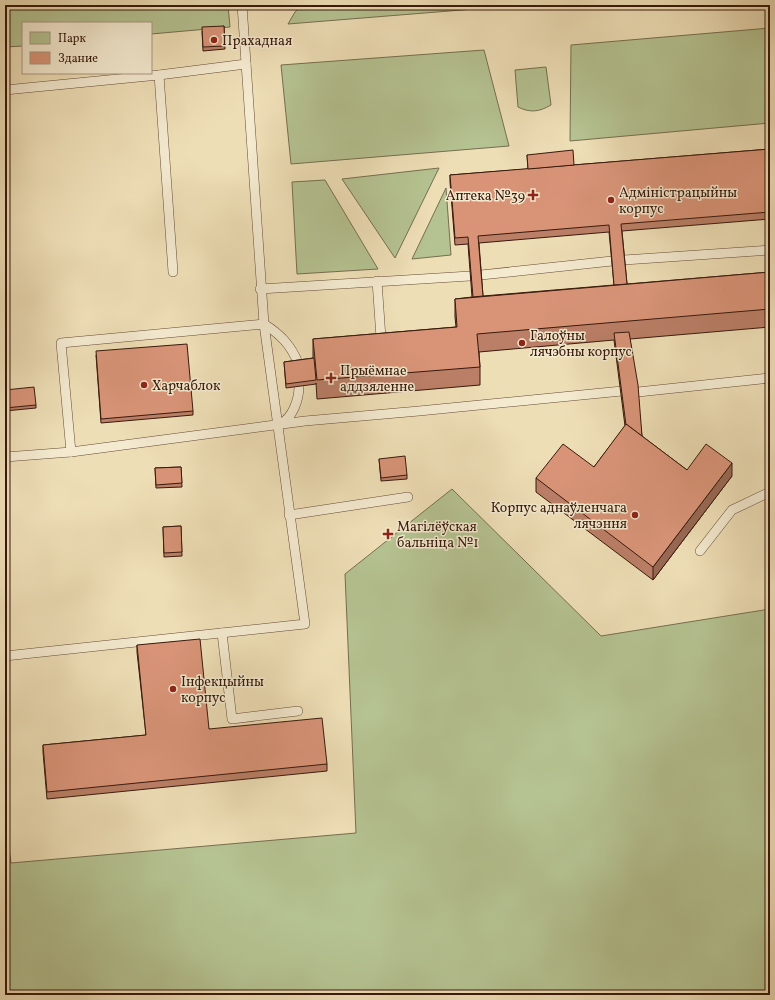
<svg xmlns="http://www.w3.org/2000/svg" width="775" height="1000" font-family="Vollkorn,serif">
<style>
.green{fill:#b5c291;stroke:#766e4e}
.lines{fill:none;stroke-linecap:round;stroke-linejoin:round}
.lane-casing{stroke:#664a36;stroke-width:10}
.lane{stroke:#f4ead0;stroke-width:9}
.wall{fill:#bb7f67;stroke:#38190c;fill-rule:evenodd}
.shaded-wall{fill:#986854;stroke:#38190c}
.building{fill:#d99478;stroke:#38190c}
.poi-dot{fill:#8f2418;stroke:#f4ead0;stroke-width:1.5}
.labels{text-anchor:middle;stroke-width:3;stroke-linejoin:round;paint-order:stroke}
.poi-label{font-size:14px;fill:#38190c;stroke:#f4ead0;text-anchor:start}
</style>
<rect width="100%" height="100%" fill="#eedeb6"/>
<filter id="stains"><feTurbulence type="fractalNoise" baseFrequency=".005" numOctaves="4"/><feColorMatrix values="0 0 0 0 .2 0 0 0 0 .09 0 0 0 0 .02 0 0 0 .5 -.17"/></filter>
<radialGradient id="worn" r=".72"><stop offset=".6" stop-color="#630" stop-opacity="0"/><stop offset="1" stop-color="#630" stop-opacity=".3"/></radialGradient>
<g class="green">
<polygon points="5,5 228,5 230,27 151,34 151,23 23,23 23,46 5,47"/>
<polygon points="302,5 524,5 288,24 295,12"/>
<polygon points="770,28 770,123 570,141 571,45"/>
<polygon points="484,50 509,146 291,164 281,65"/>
<path d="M546,67L551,105C539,112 530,113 518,107L515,70Z"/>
<polygon points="439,168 395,258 342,179"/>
<polygon points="325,180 378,269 297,274 292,182"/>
<polygon points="446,188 451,255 412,259"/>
<polygon points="452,489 601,636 770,609 770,995 5,995 5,816 11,863 356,833 345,574"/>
</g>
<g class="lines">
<defs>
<g id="lane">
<polyline points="159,75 173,272"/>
<polyline points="5,90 159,75 246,64"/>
<polyline points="624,260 770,250"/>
<polyline points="481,275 612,261"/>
<polyline points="377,281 381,338"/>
<polyline points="260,289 470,276"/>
<polyline points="638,392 770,378"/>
<path d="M280,424C293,418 299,399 299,386"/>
<path d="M71,452L61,343L264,324C280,334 291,345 298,363"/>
<polyline points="5,457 71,452 305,421 419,411 622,391"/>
<polyline points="289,515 408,497"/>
<polyline points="700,551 732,510 770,492"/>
<polyline points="222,633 232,719 298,711"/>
<polyline points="5,656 305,624 264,324 242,5"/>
</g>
</defs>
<use href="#lane" class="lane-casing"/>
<use href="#lane" class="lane"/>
</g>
<g class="wall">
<polygon points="224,26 225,49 203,51 202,31"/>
<path d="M770,149V219L622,231L627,284L770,272V327L630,339L642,436L687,470L732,476L653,580L536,492V478L594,467L625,426L614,340L479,352L480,367V385L317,399L316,383V384L286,388L284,362L313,358V339L456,327L455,317V299L472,297L468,244L455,245L450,182V175L528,169L527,155L574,165ZM609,232L614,285L483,296L479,243Z"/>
<polygon points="96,355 193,411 193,415 101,423"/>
<polygon points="5,390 36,405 36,408 5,411"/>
<polygon points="379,459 407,475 407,479 381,481"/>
<polygon points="181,467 182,487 156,488 155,468"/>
<polygon points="181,526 182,556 164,557 163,527"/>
<polygon points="137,645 209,729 327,764 327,771 47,799 43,752 43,745 146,735 137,652"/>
</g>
<polygon class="shaded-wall" points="732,463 732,476 653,580 653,567"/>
<g class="building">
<polygon points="224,26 225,46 203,47 202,27"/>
<polygon points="770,149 770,212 621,224 627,284 614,285 609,225 478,236 483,296 473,297 468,237 455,238 450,175"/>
<polygon points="573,150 574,165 528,169 527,155"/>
<polygon points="770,272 770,309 477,334 480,367 317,380 313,339 457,327 455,299"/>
<polygon points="629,332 638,385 642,436 626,424 626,425 614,333"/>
<polygon points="187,344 193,411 101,419 96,351"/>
<polygon points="314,358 316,380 286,384 284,362"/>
<polygon points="34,387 36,405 5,408 5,390"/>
<polygon points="626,424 687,470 706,444 732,463 653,567 536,478 563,444 594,467"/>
<polygon points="405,456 407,475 381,478 379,459"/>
<polygon points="181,467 182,483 156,485 155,468"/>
<polygon points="181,526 182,552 164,553 163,527"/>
<polygon points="200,639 209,729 322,718 327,764 47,792 43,745 146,735 137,645"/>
</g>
<g class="poi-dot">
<circle cx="214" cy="40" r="4"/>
<path d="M531 189h4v4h4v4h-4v4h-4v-4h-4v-4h4z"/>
<circle cx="611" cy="200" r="4"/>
<circle cx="522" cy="343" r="4"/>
<path d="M329 372h4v4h4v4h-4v4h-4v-4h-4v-4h4z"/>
<circle cx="144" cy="385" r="4"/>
<circle cx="635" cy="515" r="4"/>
<path d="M386 528h4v4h4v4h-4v4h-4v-4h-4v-4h4z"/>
<circle cx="173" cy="689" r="4"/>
</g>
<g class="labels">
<g class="poi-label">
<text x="222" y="45">Прахадная</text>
<text x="619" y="197">Адміністрацыйны<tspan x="619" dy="16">корпус</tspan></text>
<text x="525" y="200" text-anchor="end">Аптека №39</text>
<text x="530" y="340">Галоўны<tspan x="530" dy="16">лячэбны корпус</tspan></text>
<text x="340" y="375">Прыёмнае<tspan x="340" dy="16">аддзяленне</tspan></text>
<text x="152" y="390">Харчаблок</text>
<text x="627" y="512" text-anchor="end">Корпус аднаўленчага<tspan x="627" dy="16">лячэння</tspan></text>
<text x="397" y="531">Магілёўская<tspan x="397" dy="16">бальніца №1</tspan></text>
<text x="181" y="686">Інфекцыйны<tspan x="181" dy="16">корпус</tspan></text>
</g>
</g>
<rect width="775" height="1000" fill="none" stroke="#eedeb6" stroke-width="20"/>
<rect x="6" y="6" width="763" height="988" fill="none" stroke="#38190c" stroke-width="2"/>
<rect x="10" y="10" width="755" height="980" fill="none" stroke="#38190c"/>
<rect x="22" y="22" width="130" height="52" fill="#f4ead0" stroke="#a99682"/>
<rect x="30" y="32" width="20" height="12" fill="#b5c291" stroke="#a99682"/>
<text x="58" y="42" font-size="12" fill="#38190c">Парк</text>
<rect x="30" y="52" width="20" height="12" fill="#d99478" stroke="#a99682"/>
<text x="58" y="62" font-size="12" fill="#38190c">Здание</text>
<rect width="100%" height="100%" filter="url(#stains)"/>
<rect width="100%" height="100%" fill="url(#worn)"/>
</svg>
